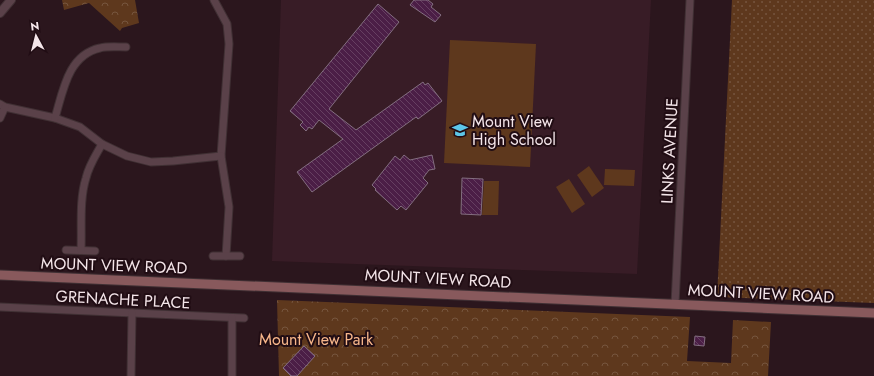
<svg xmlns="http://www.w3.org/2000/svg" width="874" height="376" font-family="Jost,sans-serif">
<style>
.built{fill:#381c26}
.grass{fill:url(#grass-dots)}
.park{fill:url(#park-crowns)}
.garden{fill:#5e381d}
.building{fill:url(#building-back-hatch);stroke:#836e80}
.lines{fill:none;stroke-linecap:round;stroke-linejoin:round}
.minor-casing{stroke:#403034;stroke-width:9}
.tertiary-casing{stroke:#403034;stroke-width:10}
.secondary-casing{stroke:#403034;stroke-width:11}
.minor{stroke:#5a4149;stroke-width:7}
.tertiary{stroke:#5a4149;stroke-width:8}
.secondary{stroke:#88595c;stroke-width:9}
.labels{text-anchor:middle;stroke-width:4;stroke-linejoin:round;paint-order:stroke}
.poi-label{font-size:16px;fill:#f4e5e9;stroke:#210d14;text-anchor:start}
.street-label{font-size:16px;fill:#f4e5e9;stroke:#210d14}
.park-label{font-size:16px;fill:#f8b78b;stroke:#210d14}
</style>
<defs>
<pattern id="grass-dots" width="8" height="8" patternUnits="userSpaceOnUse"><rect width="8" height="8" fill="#5e381d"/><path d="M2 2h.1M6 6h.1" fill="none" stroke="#76553e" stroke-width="1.8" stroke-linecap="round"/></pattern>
<pattern id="park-crowns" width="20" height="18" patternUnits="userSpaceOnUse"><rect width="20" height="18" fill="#5e381d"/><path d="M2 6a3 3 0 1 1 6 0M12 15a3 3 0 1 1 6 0" fill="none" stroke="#76553e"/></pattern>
<pattern id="building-back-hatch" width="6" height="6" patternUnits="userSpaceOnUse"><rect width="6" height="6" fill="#4b1e46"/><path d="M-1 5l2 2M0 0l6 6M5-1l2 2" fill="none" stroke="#663f61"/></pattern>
</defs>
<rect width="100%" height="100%" fill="#2b161d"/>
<polygon class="built" points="281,0 651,0 637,274 272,261"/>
<polygon class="grass" points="732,0 874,0 874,303 717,297"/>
<g class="park">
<polygon points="62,0 135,0 139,23 122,28 120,31 89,3 64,10"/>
<polygon points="277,300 690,317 687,361 731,363 733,320 771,322 768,376 279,376"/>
</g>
<g class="garden">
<polygon points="450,40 536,44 530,167 444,163"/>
<polygon points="589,166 604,188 592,197 577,175"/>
<polygon points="605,169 635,170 634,186 604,185"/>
<polygon points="569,179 585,204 572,213 556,187"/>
<polygon points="484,181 499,181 498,215 482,215"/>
</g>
<g class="building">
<polygon points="414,0 428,0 433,4 431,7 441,15 435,22 410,5"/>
<polygon points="378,4 399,22 329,109 356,130 423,82 425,85 428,83 442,101 418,119 416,117 312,192 297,172 343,139 319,120 312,129 309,127 306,131 300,125 303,122 290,111"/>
<polygon points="404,155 410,160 432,155 435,169 429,170 423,178 428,183 406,210 401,206 397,210 375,190 376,189 372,185 395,156 400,160"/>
<polygon points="462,178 483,179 481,215 461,214"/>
<polygon points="695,336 705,337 704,346 694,345"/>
<polygon points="304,346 315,356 297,376 291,376 283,368"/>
</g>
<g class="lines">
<defs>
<g id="minor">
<polyline points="214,0 227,24 229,44 221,156 229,207 226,256"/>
<polyline points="0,104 5,107 55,118 80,127 102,144 127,156 151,162 173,161 221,156"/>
<polyline points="0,118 5,107"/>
<path d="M55,118C63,91 68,55 100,48C108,46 117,47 126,47"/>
<polyline points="66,250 95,251"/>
<path d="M81,250C82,227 79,200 86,178C89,165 96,155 102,144"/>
<polyline points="213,256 240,256"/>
<polyline points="675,304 690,0"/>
<polyline points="0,307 244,318"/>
<polyline points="131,376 132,313"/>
<polyline points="232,376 232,318"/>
</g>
<polyline id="tertiary" points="0,13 11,0"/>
<polyline id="secondary" points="0,275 874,313"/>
</defs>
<use href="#minor" class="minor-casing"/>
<use href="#tertiary" class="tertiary-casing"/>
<use href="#secondary" class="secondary-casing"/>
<use href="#minor" class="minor"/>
<use href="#tertiary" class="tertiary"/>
<use href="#secondary" class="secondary"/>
</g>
<defs>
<symbol id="school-bare" viewBox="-9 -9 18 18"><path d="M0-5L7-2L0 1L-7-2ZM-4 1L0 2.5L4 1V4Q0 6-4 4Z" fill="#5dc7e8" stroke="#210d14" stroke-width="2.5" paint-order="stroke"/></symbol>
</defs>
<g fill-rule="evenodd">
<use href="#school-bare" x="449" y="119" width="22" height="22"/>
</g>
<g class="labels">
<g class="poi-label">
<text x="472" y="127">Mount View<tspan x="472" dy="18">High School</tspan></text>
</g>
<g class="street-label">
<text transform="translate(669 151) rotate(-87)" y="6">LINKS AVENUE</text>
<text transform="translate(114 265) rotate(2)" y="6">MOUNT VIEW ROAD</text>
<text transform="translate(438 278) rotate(3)" y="6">MOUNT VIEW ROAD</text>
<text transform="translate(761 293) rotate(3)" y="6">MOUNT VIEW ROAD</text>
<text transform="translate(123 299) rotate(3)" y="6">GRENACHE PLACE</text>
</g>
<g class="park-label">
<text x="316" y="345">Mount View Park</text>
</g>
</g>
<g transform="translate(36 36) rotate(353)" stroke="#210d14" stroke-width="3" paint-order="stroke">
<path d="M0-3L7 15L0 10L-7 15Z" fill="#f4e5e9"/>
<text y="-6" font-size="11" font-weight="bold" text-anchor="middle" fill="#f4e5e9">N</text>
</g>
</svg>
